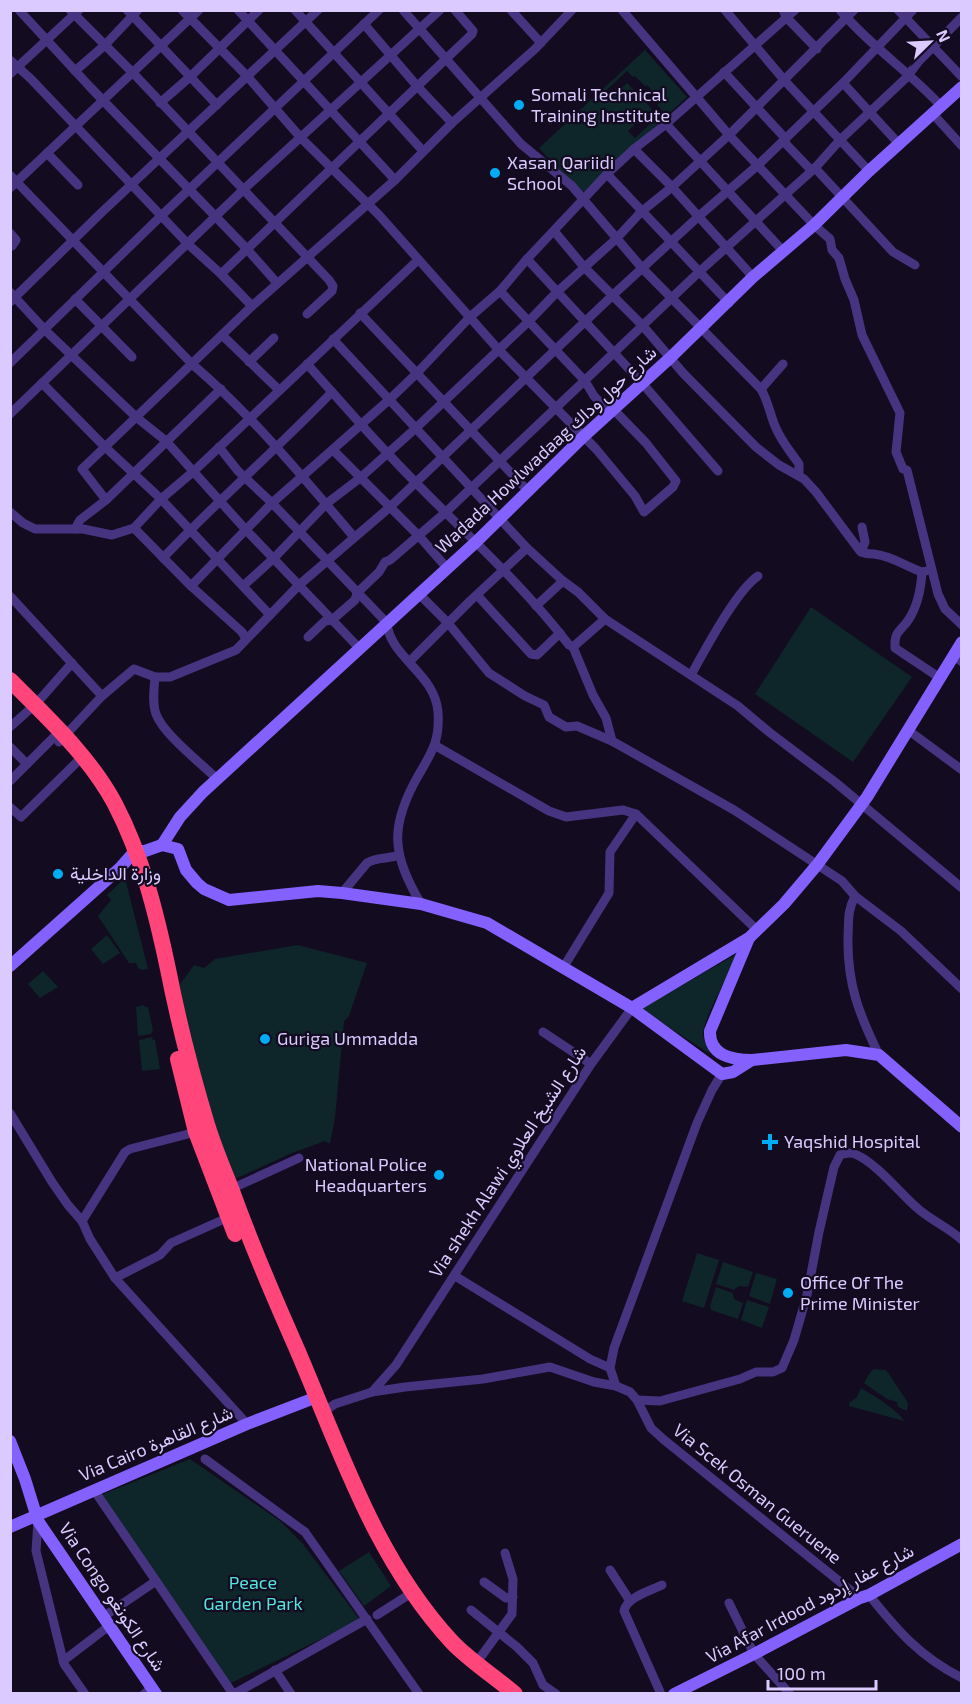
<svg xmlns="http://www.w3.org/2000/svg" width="972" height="1704" font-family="'Exo 2',Vazirmatn,sans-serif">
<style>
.green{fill:#0e252a;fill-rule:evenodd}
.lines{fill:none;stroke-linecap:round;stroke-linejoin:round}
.street{stroke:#463481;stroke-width:9}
.secondary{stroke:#8461ff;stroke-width:12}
.highway{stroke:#ff457a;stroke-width:16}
.poi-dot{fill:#00acf5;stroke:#130b20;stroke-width:2}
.labels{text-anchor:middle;stroke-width:4.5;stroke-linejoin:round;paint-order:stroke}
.poi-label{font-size:18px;fill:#dbcaff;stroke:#130b20;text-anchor:start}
.street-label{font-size:18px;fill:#dbcaff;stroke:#130b20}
.park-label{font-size:18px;fill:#51e4dc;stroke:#130b20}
</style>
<rect width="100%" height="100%" fill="#130b20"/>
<g class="green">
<path d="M645,50L687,97L581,194L539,148ZM627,71L633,77L635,76L646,87L647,85L651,89L649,91L660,102L657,105L662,110L659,116L635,138L628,131L652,109L627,83L604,104L598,98Z"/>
<polygon points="811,607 912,677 853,762 755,694"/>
<polygon points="125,878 148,969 142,970 138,968 136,963 129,963 98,916 111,900 107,895"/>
<polygon points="107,935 120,953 103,964 91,949"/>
<polygon points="298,945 367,963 349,1016 344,1021 335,1118 330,1144 325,1141 292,1153 233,1180 206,1097 178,987 194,965 204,968 215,959"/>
<path d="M742,951C733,967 702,1019 703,1036C704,1042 708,1049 710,1054L641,1009Z"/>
<polygon points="43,971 58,987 40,998 28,984"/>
<polygon points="144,1005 145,1007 148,1007 153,1030 151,1034 138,1036 136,1007"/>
<polygon points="152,1037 153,1040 155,1040 160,1069 142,1071 139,1040"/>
<polygon points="697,1253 719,1260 704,1308 682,1301"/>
<polygon points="723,1262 753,1272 748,1287 739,1286 734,1290 716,1284"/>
<polygon points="756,1273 777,1279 770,1304 749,1296"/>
<polygon points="716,1287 733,1293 734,1299 743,1303 738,1319 711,1310 710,1306"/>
<polygon points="747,1300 769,1307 762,1328 741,1320"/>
<polygon points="874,1369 885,1370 889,1374 908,1403 907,1411 898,1407 897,1402 887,1399 864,1383 870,1373"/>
<path d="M861,1388C874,1396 897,1409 904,1421L849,1406V1403L857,1397Z"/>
<polygon points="190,1459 280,1521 303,1544 360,1620 229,1684 101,1495"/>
<polygon points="369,1552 391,1586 364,1606 339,1571"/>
</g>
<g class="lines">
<g class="street">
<polyline points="19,10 91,88 246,248 277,283"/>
<polyline points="70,10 133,73 329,280 333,286 332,291 307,314"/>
<polyline points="127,10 217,105"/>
<polyline points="182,10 247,76 301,138 379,215 498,349 596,449 635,496 644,512 673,487 676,481 646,443 614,410 608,411 594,396 585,381 500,291"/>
<polyline points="238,10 395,180"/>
<polyline points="295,10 423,151"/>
<path d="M403,10L521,144L572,186L642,268L761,389C768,401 770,414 775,426C781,441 790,451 799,464V476"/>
<polyline points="511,10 541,43"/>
<polyline points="622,10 729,135 814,225 830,239 832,250 839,258 845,279 854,300 862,335 900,413 896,452 903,469 907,470 938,594 945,609 962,625"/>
<polyline points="725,10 785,81 869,171"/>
<polyline points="783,10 787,18 817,49"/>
<path d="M840,10C870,46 910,72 941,106"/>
<polyline points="898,10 962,77"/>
<polyline points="364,24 417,86 452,123"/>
<polyline points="10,60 31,79 188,244 221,274 252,306 82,469 106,500"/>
<polyline points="75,71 105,45 138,10"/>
<polyline points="724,72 785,138 786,144 810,169 815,168 893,252 915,265"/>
<polyline points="10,74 79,10"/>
<polyline points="843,83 900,145"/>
<polyline points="160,103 191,76 259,10"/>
<polyline points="933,114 962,146"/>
<polyline points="666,124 783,251"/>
<polyline points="634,149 672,187 753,277"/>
<polyline points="47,153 78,185"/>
<polyline points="607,174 729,303"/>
<path d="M10,175L192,364C252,415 303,477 354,537"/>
<polyline points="10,188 199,10"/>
<path d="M554,231L584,267L643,326L683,373L756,447L779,465L804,479L816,492L860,551C866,555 868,553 874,554C892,556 905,566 922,572"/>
<polyline points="10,233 16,240 12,246"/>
<polyline points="527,259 642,383 718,471"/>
<polyline points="221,274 472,34 473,31 455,10"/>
<polyline points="10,292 45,330 136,417 166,441 246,530 360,649"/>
<polyline points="75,299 132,357"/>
<polyline points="10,302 102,212 318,10"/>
<polyline points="252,306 395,180 452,123 535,49 572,10"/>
<polyline points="360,313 529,492"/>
<polyline points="222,335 279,390"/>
<polyline points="333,339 527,548 563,581 578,592 605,619 738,706 769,732 835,782 962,888"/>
<polyline points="249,362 274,338"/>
<polyline points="10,363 162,215 379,10"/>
<path d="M307,364C336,396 363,428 393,459C451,521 517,577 569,645L573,647L593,695L606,718L612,741"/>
<polyline points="42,383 104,446 161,499 270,615"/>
<polyline points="761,389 783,364"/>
<polyline points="10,414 244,189 440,10"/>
<path d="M219,447L238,471L272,503L387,623C390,658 435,673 438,712C440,741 432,752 418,776C389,827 392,854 421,904"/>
<polyline points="333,450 419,536 447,568"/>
<polyline points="10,512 23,523 35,529 83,529 112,535 134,528 161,499 194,471 418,260"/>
<polyline points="134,528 191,586 242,632 246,639"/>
<polyline points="75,529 80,520 106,500 221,389"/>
<polyline points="861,552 865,542 862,527"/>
<path d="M163,558C217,501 277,449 332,392"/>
<path d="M926,571L922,572C921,588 918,605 909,619C901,632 894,630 895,648L940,678"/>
<polyline points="191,586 272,503 390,399 417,373 470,317 500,291 527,259 607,174 634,149 666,124 795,10"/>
<polyline points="243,586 274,558 326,504 360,478 416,428 528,322 557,292 616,239 641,212 672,187 729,135 854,10"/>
<polyline points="419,594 448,623 489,673 525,696 544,705 549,717 566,727 577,726 612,741 734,810 842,881 855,896 901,931 962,989"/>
<polyline points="477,595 531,654 537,655 560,633"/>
<polyline points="10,596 102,696"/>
<polyline points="536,606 563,581"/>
<polyline points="308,637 325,621 332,620 355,600 357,593 379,572 385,562 390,560 446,512 699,272 815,168 840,140 906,78 919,61 962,17"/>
<polyline points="573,647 605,619"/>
<polyline points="954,656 962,662"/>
<polyline points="410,661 470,601 527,548"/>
<path d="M691,675C705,650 736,591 758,576"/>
<path d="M155,677C154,689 152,703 156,714C163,734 202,764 217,779"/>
<polyline points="35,705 72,663"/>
<polyline points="10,727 29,710"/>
<polyline points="908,730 962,770"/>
<polyline points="59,742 102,696 134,669 155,677 170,677 236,650 299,585 390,507 613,295 699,216 758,165 843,83 913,10"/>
<polyline points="436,746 549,811 566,817 623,810 636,814 757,930"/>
<polyline points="10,747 27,764"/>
<polyline points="10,781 54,737"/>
<polyline points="10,807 21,817 77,762"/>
<path d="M342,893L367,863C376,857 389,859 399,855"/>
<path d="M855,896C847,912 849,920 848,937C847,984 859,1014 879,1055"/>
<polyline points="563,968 609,893 610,852 636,814"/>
<polyline points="543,1032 591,1064"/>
<polyline points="10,1113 52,1182 68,1205 82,1221"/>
<polyline points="196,1132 130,1149 125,1152 82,1221 90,1239 115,1278 247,1424"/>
<polyline points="231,1189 299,1158"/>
<polyline points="455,1276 590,1359 610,1368"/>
<polyline points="115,1278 160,1255 171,1243 229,1217"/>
<polyline points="616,1386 610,1368 614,1348 697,1123 712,1090 722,1074"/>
<polyline points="372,1392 405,1387 483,1379 550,1367 594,1382 616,1386 630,1392 637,1400 651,1428 663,1439 860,1598"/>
<path d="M637,1400L660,1401L740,1379L756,1372H773L782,1368L794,1340L807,1295L819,1232L834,1167L840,1155C845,1153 852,1152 857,1155C877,1164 900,1193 916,1207C930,1220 948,1227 962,1240"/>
<polyline points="320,1414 335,1404 372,1392 396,1365 591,1064 632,1008"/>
<polyline points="205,1459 305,1532 419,1694"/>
<polyline points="94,1490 233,1694"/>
<polyline points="38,1521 36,1551 64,1664 85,1694"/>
<polyline points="610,1570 630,1601"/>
<polyline points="484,1582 506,1598 513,1597"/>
<path d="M869,1595C897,1630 920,1657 962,1678"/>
<polyline points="729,1603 754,1654 790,1694"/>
<polyline points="471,1610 517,1647 533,1663 543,1685 556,1694"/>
<polyline points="377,1615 413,1592"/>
<polyline points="103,1617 156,1581"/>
<polyline points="63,1661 109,1626"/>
<polyline points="477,1662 512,1614 513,1579 505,1553"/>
<polyline points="275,1670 291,1694"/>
<polyline points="144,1694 152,1688"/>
<polyline points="234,1694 367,1619"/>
<path d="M661,1694L624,1611C627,1597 650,1591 662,1585"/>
</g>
<g class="secondary">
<polyline points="162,845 180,817 203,792 476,542 584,436 670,358 753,277 814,225 869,171 962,87"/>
<polyline points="162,845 178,849 186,870 197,883 204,889 229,900 318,891 342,893 421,904 487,923 632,1008 722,1074 733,1072 752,1060 846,1050 879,1055 962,1127"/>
<path d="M749,938L710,1031C709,1055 731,1060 752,1060"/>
<polyline points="10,966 120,868 135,851 145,851 162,845"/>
<polyline points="632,1008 749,938 784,904 817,865 867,797 962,642"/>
<polyline points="10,1441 25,1479 38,1521 156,1694"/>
<polyline points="10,1527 247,1424 317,1397"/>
<polyline points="674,1694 754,1654 860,1598 869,1595 962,1544"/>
</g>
<g class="highway">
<path d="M10,680C48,718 90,757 115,804C142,856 156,912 168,969C178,1020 191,1071 206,1121C213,1145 223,1168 232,1191C251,1244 273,1295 296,1347C340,1449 375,1559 452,1642C469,1660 495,1677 515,1694"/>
<polyline points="178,1059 196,1132 235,1234"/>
</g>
</g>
<g class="poi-dot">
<circle cx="519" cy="105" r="6"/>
<circle cx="495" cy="173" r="6"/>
<circle cx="58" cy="874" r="6"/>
<circle cx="265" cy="1039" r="6"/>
<path d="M767 1133h6v6h6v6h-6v6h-6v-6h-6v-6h6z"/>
<circle cx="439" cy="1175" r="6"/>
<circle cx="788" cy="1293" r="6"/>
</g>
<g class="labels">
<g class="poi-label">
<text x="531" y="101">Somali Technical<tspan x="531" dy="21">Training Institute</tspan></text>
<text x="507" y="169">Xasan Qariidi<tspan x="507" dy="21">School</tspan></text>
<text x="70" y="880">وزارة الداخلية</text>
<text x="277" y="1045">Guriga Ummadda</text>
<text x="784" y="1148">Yaqshid Hospital</text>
<text x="427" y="1171" text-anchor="end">National Police<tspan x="427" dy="21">Headquarters</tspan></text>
<text x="800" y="1289">Office Of The<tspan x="800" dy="21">Prime Minister</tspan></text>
</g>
<g class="street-label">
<text transform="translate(546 450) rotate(-43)" y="6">Wadada Howlwadaag شارع حول وداك</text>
<text transform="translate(508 1162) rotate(-57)" y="6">Via shekh Alawi شارع الشيخ العلاوي</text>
<text transform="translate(156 1444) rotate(-23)" y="6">Via Cairo شارع القاهرة</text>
<text transform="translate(757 1494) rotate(39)" y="6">Via Scek Osman Gueruene</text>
<text transform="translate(112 1597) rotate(56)" y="6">Via Congo شارع الكونغو</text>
<text transform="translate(810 1604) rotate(-28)" y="6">Via Afar Irdood شارع عفار إردود</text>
</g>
<g class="park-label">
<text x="253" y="1589">Peace<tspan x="253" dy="21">Garden Park</tspan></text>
</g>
</g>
<rect width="972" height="1704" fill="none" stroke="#dbcaff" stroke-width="24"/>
<g transform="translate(930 42) rotate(66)" stroke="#130b20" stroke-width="4.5" paint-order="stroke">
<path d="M0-4.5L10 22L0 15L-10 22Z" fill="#dbcaff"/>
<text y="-9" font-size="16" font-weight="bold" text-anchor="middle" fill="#dbcaff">N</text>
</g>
<path d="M768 1680v9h108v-9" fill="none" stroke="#dbcaff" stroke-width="3"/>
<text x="777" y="1680" font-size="18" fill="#dbcaff" stroke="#130b20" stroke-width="4.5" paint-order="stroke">100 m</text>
</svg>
